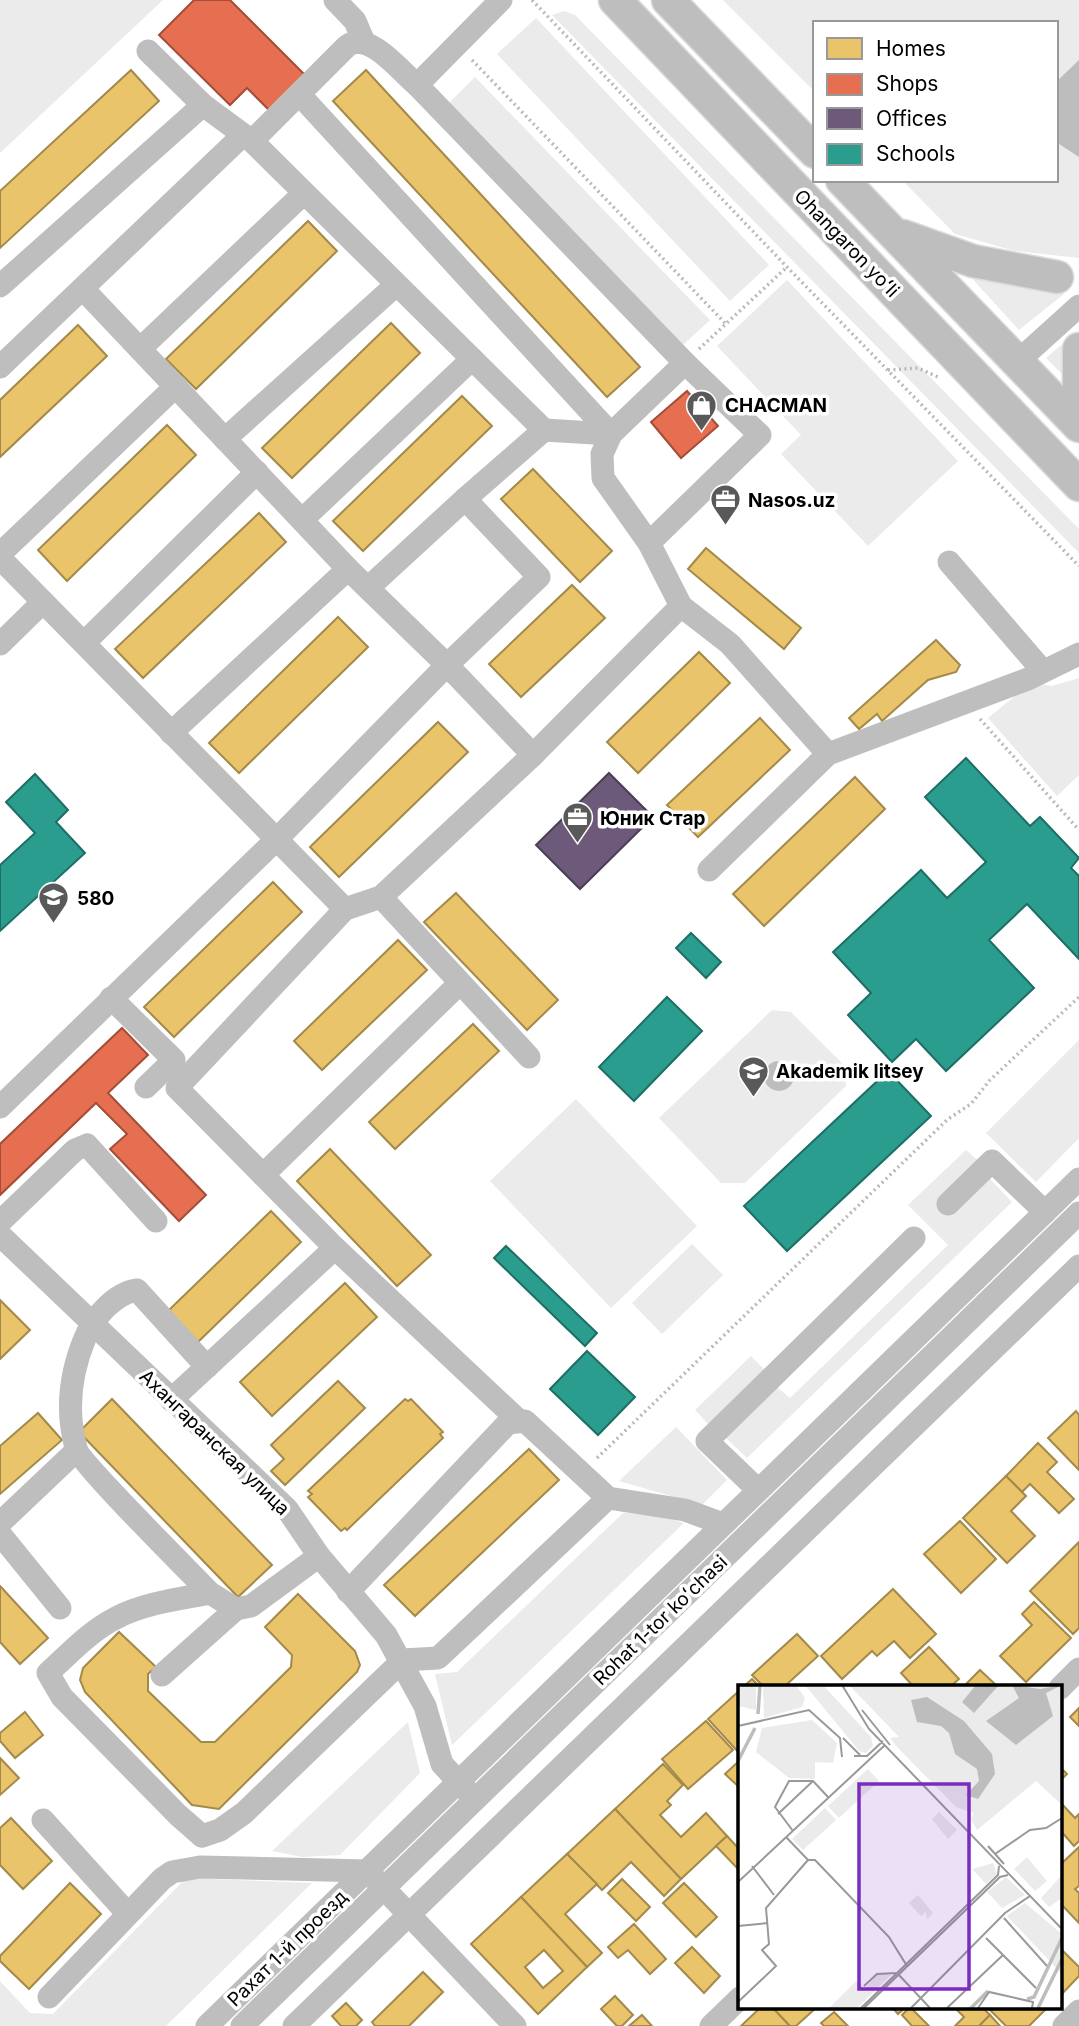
<svg xmlns="http://www.w3.org/2000/svg" width="1079" height="2026" font-family="Inter,sans-serif">
<style>
.green{fill:#ebebeb}
.water{fill:#bdbdbd}
.homes{fill:#e9c46a;stroke:#a3894a;stroke-width:2;fill-rule:evenodd}
.shops{fill:#e76f51;stroke:#a24e39;stroke-width:2}
.offices{fill:#6d597a;stroke:#4c3e55;stroke-width:2}
.schools{fill:#2a9d8f;stroke:#1d6e64;stroke-width:2}
.lines{fill:none;stroke-linecap:round;stroke-linejoin:round}
.highway-casing{stroke:#dbdbdb;stroke-width:35}
.path{stroke:#b9b9b9;stroke-width:3.5;stroke-dasharray:2 3.5;stroke-linecap:butt}
.minor{stroke:#bebebe;stroke-width:23}
.highway{stroke:#bebebe;stroke-width:32}
.labels{text-anchor:middle;stroke-width:7;stroke-linejoin:round;paint-order:stroke}
.street-label{font-size:19px;fill:#000;stroke:#fff}
.poi-label{font-size:19px;font-weight:bold;fill:#000;stroke:#fff;text-anchor:start}
.inset-river{fill:none;stroke:#bdbdbd;stroke-width:3.5}
.inset-road{fill:none;stroke:#999;stroke-width:2}
.view{fill:#7b2cbf;fill-opacity:0.15;stroke:#7b2cbf;stroke-width:3.5}
.inset-edge{fill:none;stroke:#000;stroke-width:3.5}
</style>
<rect width="100%" height="100%" fill="#fff"/>
<g class="green">
<polygon points="0,0 163,0 0,153"/>
<polygon points="723,0 1079,0 1079,258 1015,251 955,234 902,180 1056,180 1056,23 815,23 815,92"/>
<polygon points="564,11 575,15 1079,529 1079,553 552,15"/>
<polygon points="536,18 769,265 730,301 497,54"/>
<polygon points="475,77 710,320 683,345 449,103"/>
<polygon points="968,274 1064,294 1019,330"/>
<polygon points="787,280 958,461 868,546 781,454 801,435 717,346"/>
<polygon points="1072,336 1071,383 1046,358"/>
<polygon points="1079,678 1079,775 1057,796 988,718 1032,682 1052,686"/>
<polygon points="772,1010 791,1012 844,1065 846,1086 745,1183 721,1183 659,1118"/>
<polygon points="1079,1040 1079,1138 1036,1182 986,1133"/>
<polygon points="576,1099 697,1226 611,1308 490,1181"/>
<polygon points="966,1150 981,1163 939,1202 952,1216 989,1178 1012,1202 747,1458 723,1435 774,1385 790,1398 948,1245 908,1205"/>
<polygon points="692,1244 723,1275 662,1334 632,1303"/>
<polygon points="751,1356 765,1370 709,1425 695,1410"/>
<polygon points="676,1427 727,1480 702,1505 619,1481"/>
<polygon points="623,1513 654,1514 684,1523 452,1745 435,1674 457,1672"/>
<polygon points="408,1722 420,1773 340,1855 302,1857 272,1851"/>
<polygon points="186,1878 312,1883 166,2026 0,2026 0,1981 30,2013 53,2014"/>
</g>
<g class="water">
<polygon points="1079,60 1079,157 1056,142 1056,82"/>
<circle cx="779" cy="1076" r="15"/>
</g>
<g class="homes">
<polygon points="131,70 159,101 0,248 0,191"/>
<polygon points="366,70 640,367 607,397 333,101"/>
<polygon points="308,221 337,251 196,389 166,359"/>
<polygon points="391,323 420,353 292,478 262,448"/>
<polygon points="78,325 107,356 0,457 0,400"/>
<polygon points="462,396 492,426 363,551 333,521"/>
<polygon points="167,425 196,455 67,581 38,550"/>
<polygon points="533,469 612,551 580,582 501,499"/>
<polygon points="259,513 286,542 143,678 115,649"/>
<polygon points="706,548 801,628 784,649 688,569"/>
<polygon points="572,585 605,618 521,697 489,664"/>
<polygon points="338,617 368,647 239,773 209,743"/>
<polygon points="936,640 960,665 956,672 928,680 882,721 877,714 859,729 849,718"/>
<polygon points="699,652 730,683 638,773 607,742"/>
<polygon points="760,718 790,750 698,837 667,805"/>
<polygon points="438,722 468,752 339,877 310,847"/>
<polygon points="855,777 885,809 764,926 733,894"/>
<polygon points="273,882 302,912 174,1037 144,1007"/>
<polygon points="456,893 558,1000 527,1030 424,922"/>
<polygon points="398,940 427,970 322,1070 294,1041"/>
<polygon points="473,1024 499,1051 395,1149 369,1122"/>
<polygon points="330,1149 431,1255 397,1286 297,1181"/>
<polygon points="271,1211 301,1242 198,1342 168,1311"/>
<polygon points="345,1283 377,1317 272,1416 240,1382"/>
<polygon points="0,1300 30,1330 0,1359"/>
<polygon points="338,1381 365,1408 285,1485 271,1471 284,1459 271,1445"/>
<polygon points="112,1399 272,1565 238,1597 79,1432"/>
<polygon points="405,1399 408,1401 411,1399 443,1432 440,1434 443,1438 347,1530 345,1528 341,1531 308,1497 312,1494 308,1491"/>
<polygon points="1076,1411 1079,1415 1079,1470 1048,1438"/>
<polygon points="38,1413 62,1440 0,1494 0,1446"/>
<polygon points="1038,1443 1057,1462 1047,1472 1074,1499 1059,1513 1030,1484 1022,1492 1006,1476"/>
<polygon points="529,1449 559,1480 415,1616 384,1585"/>
<polygon points="1006,1476 1026,1496 1011,1511 1035,1536 1007,1563 963,1518"/>
<polygon points="960,1521 996,1559 961,1593 924,1554"/>
<polygon points="1079,1542 1079,1628 1073,1634 1030,1591"/>
<polygon points="0,1586 48,1638 20,1664 0,1642"/>
<polygon points="893,1589 936,1634 910,1658 894,1641 877,1656 872,1651 842,1679 821,1656"/>
<polygon points="298,1594 355,1651 360,1665 357,1672 219,1809 192,1805 85,1692 80,1680 83,1668 119,1632 156,1667 148,1674 148,1691 201,1742 215,1742 291,1667 292,1655 265,1627"/>
<polygon points="1034,1602 1071,1638 1026,1682 1000,1656 1032,1625 1022,1614"/>
<polygon points="797,1634 818,1656 785,1686 763,1686 752,1675"/>
<polygon points="929,1647 959,1679 951,1686 913,1686 901,1673"/>
<polygon points="980,1670 997,1686 964,1686"/>
<polygon points="752,1679 759,1686 744,1686"/>
<polygon points="740,1690 740,1754 708,1719"/>
<polygon points="1079,1708 1079,1726 1070,1717"/>
<polygon points="25,1712 43,1735 15,1758 0,1741 0,1733"/>
<polygon points="706,1721 733,1750 688,1789 662,1759"/>
<polygon points="0,1758 19,1778 0,1795"/>
<polygon points="740,1760 740,1788 725,1774"/>
<polygon points="663,1764 683,1785 667,1801 671,1805 660,1815 681,1837 706,1813 727,1836 681,1879 615,1809"/>
<polygon points="1060,1767 1067,1774 1060,1781"/>
<polygon points="1060,1802 1075,1818 1079,1814 1079,1841 1074,1846 1060,1830"/>
<polygon points="615,1809 681,1879 664,1896 631,1862 602,1890 567,1854"/>
<polygon points="11,1818 52,1861 23,1889 0,1865 0,1828"/>
<polygon points="727,1836 740,1850 740,1871 716,1846"/>
<polygon points="1079,1847 1079,1886 1075,1889 1079,1893 1079,1923 1060,1903 1060,1865"/>
<polygon points="567,1854 597,1884 565,1914 602,1953 587,1967 521,1897"/>
<polygon points="622,1879 650,1907 636,1921 608,1893"/>
<polygon points="70,1883 101,1914 29,1989 0,1961 0,1956"/>
<polygon points="684,1883 717,1917 696,1937 663,1903"/>
<path d="M521,1897L587,1967L538,2014L471,1944ZM544,1950L563,1971L543,1988L525,1967Z"/>
<polygon points="634,1924 666,1959 650,1974 628,1950 618,1958 608,1947"/>
<polygon points="692,1947 720,1976 704,1993 675,1963"/>
<polygon points="1060,1948 1079,1967 1079,1976 1060,1996"/>
<polygon points="423,1972 443,1992 409,2026 375,2026 372,2022"/>
<polygon points="615,1996 633,2015 622,2026 617,2026 601,2009"/>
<polygon points="346,2003 362,2020 356,2026 341,2026 332,2016"/>
<polygon points="761,2007 772,2007 790,2026 741,2026"/>
<polygon points="772,2007 817,2007 796,2026 790,2026"/>
<polygon points="892,2007 906,2007 898,2014"/>
<polygon points="910,2007 929,2026 912,2026 902,2015"/>
<polygon points="954,2007 982,2007 990,2015 979,2026 955,2026 964,2017"/>
<polygon points="987,2007 1048,2007 1029,2026 1006,2026"/>
<polygon points="834,2012 848,2026 824,2026 821,2023"/>
<polygon points="642,2015 652,2026 629,2026"/>
<polygon points="990,2015 1000,2026 979,2026"/>
</g>
<g class="shops">
<polygon points="194,0 230,0 305,75 269,110 247,88 230,105 159,35"/>
<polygon points="687,391 718,426 681,458 651,422"/>
<polygon points="122,1028 148,1055 108,1093 206,1195 179,1221 110,1149 127,1134 96,1103 0,1195 0,1144"/>
</g>
<polygon class="offices" points="609,773 653,817 580,889 536,845"/>
<g class="schools">
<polygon points="966,758 1030,826 1040,817 1079,858 1071,868 1079,876 1079,959 1027,904 989,940 1034,988 946,1071 916,1039 892,1062 848,1015 871,993 833,952 921,870 947,898 986,862 925,797"/>
<polygon points="35,774 68,810 56,822 85,853 0,931 0,865 35,833 6,802"/>
<polygon points="691,933 721,962 706,978 676,948"/>
<polygon points="667,997 702,1031 634,1101 599,1067"/>
<polygon points="888,1071 931,1116 787,1251 744,1206"/>
<polygon points="506,1246 597,1333 585,1346 494,1258"/>
<polygon points="587,1351 635,1397 598,1435 550,1389"/>
</g>
<g class="lines">
<defs>
<g id="highway">
<polyline points="615,0 1079,485"/>
<polyline points="668,0 815,152"/>
<polyline points="842,180 1079,426"/>
<polyline points="903,236 973,261 1057,277"/>
<polyline points="1079,349 1079,389"/>
</g>
</defs>
<use href="#highway" class="highway-casing"/>
<g class="path">
<polyline points="532,0 787,267 1079,566"/>
<polyline points="472,60 725,323"/>
<polyline points="699,349 787,267"/>
<polyline points="888,370 918,368 938,377"/>
<polyline points="980,719 1079,830"/>
<polyline points="597,1458 948,1119 971,1104 990,1080 1079,997"/>
</g>
<g class="minor">
<polyline points="335,0 355,21 364,42"/>
<polyline points="148,51 203,105"/>
<polyline points="417,85 685,363 760,435 649,543"/>
<polyline points="300,95 611,434 544,430 465,499"/>
<polyline points="252,141 544,430"/>
<path d="M0,286L203,105L252,141L347,46C369,30 401,72 417,85L501,0"/>
<polyline points="84,290 348,569 447,665 533,755"/>
<polyline points="140,349 303,194"/>
<polyline points="1017,362 1079,306"/>
<polyline points="0,367 242,136"/>
<polyline points="225,439 396,285"/>
<polyline points="302,520 472,359"/>
<polyline points="0,554 176,386"/>
<polyline points="0,558 345,909"/>
<polyline points="949,562 1042,670"/>
<polyline points="681,606 730,644 828,754"/>
<polyline points="84,643 257,472"/>
<polyline points="0,644 43,602"/>
<polyline points="171,733 348,569"/>
<polyline points="709,870 828,754 1028,679 1079,654"/>
<polyline points="381,897 529,1057"/>
<polyline points="111,998 174,1060 146,1087"/>
<polyline points="0,1107 277,839 447,665 539,577 465,499 368,588"/>
<polyline points="263,1175 459,984"/>
<polyline points="948,1204 992,1161 1045,1212"/>
<polyline points="0,1222 75,1150 87,1145 156,1221"/>
<polyline points="0,1235 287,1509 319,1556 386,1635 425,1706 442,1764 469,1793"/>
<polyline points="335,1248 177,1088 345,909 381,897 533,755 681,606 649,543 603,478 602,454 611,434 685,363"/>
<path d="M207,1367L137,1290C115,1293 93,1318 85,1338C70,1374 66,1411 76,1448C79,1462 192,1574 210,1593L236,1609L251,1606L319,1556"/>
<polyline points="171,1400 335,1248 518,1420"/>
<polyline points="758,1490 707,1441 914,1238"/>
<polyline points="0,1523 76,1451"/>
<polyline points="0,1534 60,1608"/>
<polyline points="348,1592 508,1423 525,1421 608,1498 685,1510 723,1524"/>
<polyline points="162,1675 236,1609"/>
<polyline points="1060,1688 1079,1669"/>
<polyline points="43,1820 128,1914"/>
<polyline points="202,1836 220,1830 244,1813 403,1660 438,1658 608,1498"/>
<path d="M202,1836L178,1815L62,1697L48,1673C69,1654 90,1631 116,1618C144,1603 180,1599 210,1593"/>
<polyline points="374,1878 515,2026"/>
<polyline points="49,1997 162,1879 172,1872 200,1867 367,1871"/>
<polyline points="207,2026 1079,1179"/>
<polyline points="242,2026 1079,1213"/>
<polyline points="294,2026 1079,1266"/>
<polyline points="711,2026 740,1998"/>
<polyline points="1064,2026 1079,2011"/>
</g>
<use href="#highway" class="highway"/>
</g>
<defs>
<symbol id="shop-pin" viewBox="-11 -11 22 30"><path d="M0 17L-7.5 6A9.5 9.5 0 1 1 7.5 6Z" fill="#595959" stroke="#fff"/><path d="M-5-2.5h2.3a2.7 3.5 0 0 1 5.4 0H5L5.5 6h-11ZM-1.5-2.5h3a1.5 2.3 0 0 0-3 0Z" fill="#fff"/></symbol>
<symbol id="office-pin" viewBox="-11 -11 22 30"><path d="M0 17L-7.5 6A9.5 9.5 0 1 1 7.5 6Z" fill="#595959" stroke="#fff"/><path d="M-6-3h4V-5.5h4V-3h4V5H-6ZM-1-4.5V-3h2v-1.5ZM-6 0V1H6V0Z" fill="#fff"/></symbol>
<symbol id="school-pin" viewBox="-11 -11 22 30"><path d="M0 17L-7.5 6A9.5 9.5 0 1 1 7.5 6Z" fill="#595959" stroke="#fff"/><path d="M0-5L7-2L0 1L-7-2ZM-4 1L0 2.5L4 1V4Q0 6-4 4Z" fill="#fff"/></symbol>
<symbol id="university-pin" viewBox="-11 -11 22 30"><path d="M0 17L-7.5 6A9.5 9.5 0 1 1 7.5 6Z" fill="#595959" stroke="#fff"/><path d="M0-5L7-2L0 1L-7-2ZM-4 1L0 2.5L4 1V4Q0 6-4 4Z" fill="#fff"/></symbol>
</defs>
<g fill-rule="evenodd">
<use href="#shop-pin" x="684" y="388" width="35" height="47"/>
<use href="#office-pin" x="708" y="482" width="35" height="47"/>
<use href="#office-pin" x="560" y="800" width="35" height="47"/>
<use href="#school-pin" x="36" y="880" width="35" height="47"/>
<use href="#university-pin" x="736" y="1054" width="35" height="47"/>
</g>
<g class="labels">
<g class="street-label">
<text transform="translate(847 243) rotate(46)" y="7">Ohangaron yoʻli</text>
<text transform="translate(215 1442) rotate(44)" y="7">Ахангаранская улица</text>
<text transform="translate(660 1620) rotate(-44)" y="7">Rohat 1-tor koʻchasi</text>
<text transform="translate(287 1948) rotate(-44)" y="7">Рахат 1-й проезд</text>
</g>
<g class="poi-label">
<text x="725" y="412">CHACMAN</text>
<text x="748" y="507">Nasos.uz</text>
<text x="600" y="825">Юник Стар</text>
<text x="77" y="905">580</text>
<text x="776" y="1078">Akademik litsey</text>
</g>
</g>
<g transform="translate(738 1685)">
<rect width="324" height="324" fill="#fff"/>
<path d="M0,0H18V25L0,21ZM25,0H58L67,13L64,22L26,33ZM67,0H85L133,52L135,61L128,68L121,66ZM111,0H324V120L298,96L239,145L233,134L236,128L218,122L160,63L152,53L161,52ZM74,35L99,58L95,78L77,77V94L51,93L18,67L24,43ZM130,84L141,96L101,133L90,121ZM87,123L98,135L65,165L54,154ZM201,127L219,145L210,154L194,134ZM289,172L309,196L297,206L276,184ZM255,178L259,189L248,199L234,184ZM324,190V213L311,222L303,213ZM268,192L287,210L264,223L249,207ZM180,210L195,228L189,234L188,227L183,231L171,218ZM287,218L324,249L322,287L269,231ZM140,289L153,290L119,323H91L118,296L127,303Z" fill="#ebebeb"/>
<path d="M238,0H261L236,28L224,17ZM274,0L302,4L324,0L308,8L315,31L278,60L248,36L281,13ZM189,12L226,36L254,69L257,89L240,114L228,110L241,96L239,84L217,69L211,48L203,41L179,37L173,15Z" fill="#bdbdbd"/>
<path class="inset-river" d="M20,29L22,0M0,76L17,43M289,314L296,312L324,253M233,323L250,306M300,323L324,274"/>
<path class="inset-road" d="M104,0L131,44L324,244M124,25L152,60M0,41L71,25L102,53L104,72M105,53L122,70M116,71H129L145,56M40,129L75,96M55,146L37,122L51,96H75L90,112M48,152L70,175H77L151,252L169,281M250,161L266,179M257,169L292,145L308,143L324,133M14,181L36,210M0,197L147,60M266,233L309,281M0,241L30,238M248,253L298,303M160,289L192,323M126,301L139,289L159,288M0,317L38,281L24,265L31,259L28,223L70,175M123,323L260,190L261,181M126,323L262,192L270,190M173,323L267,228L292,211M209,323L265,270M240,323L251,307L295,317L294,323"/>
<path class="view" d="M121,99H231V304H121Z"/>
<rect width="324" height="324" class="inset-edge"/>
</g>
<rect x="813" y="21" width="245" height="161" fill="#ffffff" stroke="#999999" stroke-width="2"/>
<rect x="827" y="38" width="35" height="21" fill="#e9c46a" stroke="#999999" stroke-width="2"/>
<text x="876" y="56" font-size="21" fill="#000000">Homes</text>
<rect x="827" y="74" width="35" height="21" fill="#e76f51" stroke="#999999" stroke-width="2"/>
<text x="876" y="91" font-size="21" fill="#000000">Shops</text>
<rect x="827" y="108" width="35" height="21" fill="#6d597a" stroke="#999999" stroke-width="2"/>
<text x="876" y="126" font-size="21" fill="#000000">Offices</text>
<rect x="827" y="144" width="35" height="21" fill="#2a9d8f" stroke="#999999" stroke-width="2"/>
<text x="876" y="161" font-size="21" fill="#000000">Schools</text>
</svg>
